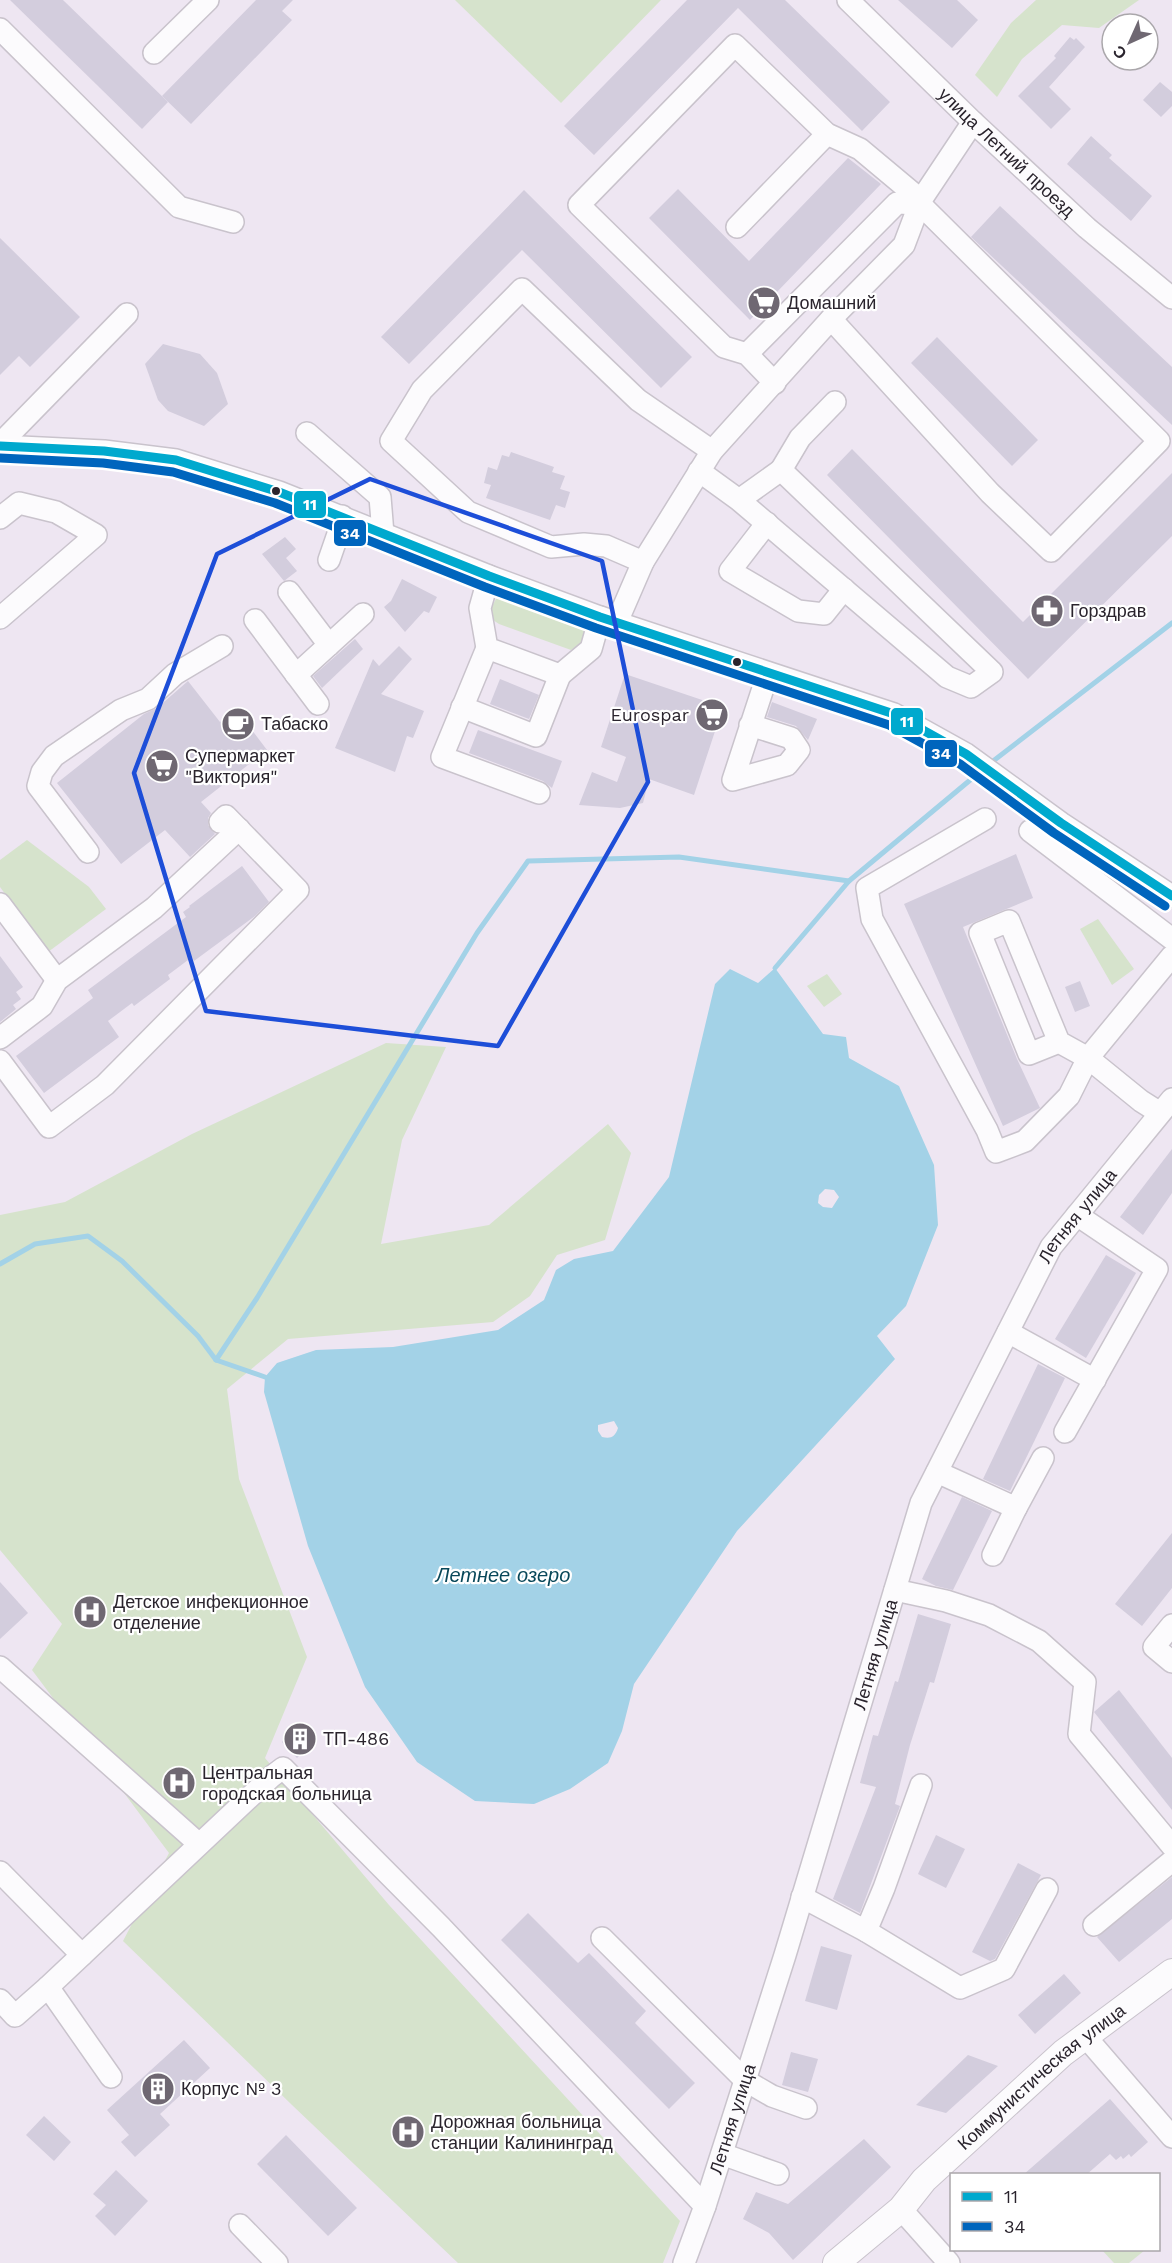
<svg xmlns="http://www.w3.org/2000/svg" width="1172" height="2263" font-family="'Work Sans',sans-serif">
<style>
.green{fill:#d6e3cc}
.water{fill:#a3d2e7;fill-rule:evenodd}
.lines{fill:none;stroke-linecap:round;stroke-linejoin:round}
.stream{stroke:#a3d2e7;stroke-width:5}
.building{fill:#d3cddd}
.minor-casing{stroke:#c9c3cc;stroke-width:24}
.major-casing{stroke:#c9c3cc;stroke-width:28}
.minor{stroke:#fcfbfd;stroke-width:21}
.major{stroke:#fcfbfd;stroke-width:26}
.bus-1-casing{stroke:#fff;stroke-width:14}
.bus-2-casing{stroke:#fff;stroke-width:14}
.bus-1{stroke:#00a9ce;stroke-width:9}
.bus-2{stroke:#0065bd;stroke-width:9}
.marked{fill:none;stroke:#1d4ed8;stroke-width:4.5;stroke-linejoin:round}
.bus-dot{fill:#2a242d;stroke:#fff;stroke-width:2}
.labels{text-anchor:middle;stroke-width:4.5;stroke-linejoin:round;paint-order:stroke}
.street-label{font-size:18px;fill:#2a242d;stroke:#fff}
.poi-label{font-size:18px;fill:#2a242d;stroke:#fff;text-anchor:start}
.water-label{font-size:20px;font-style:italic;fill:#09485a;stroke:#fff}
.line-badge{stroke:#fff;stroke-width:2}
.badge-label{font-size:16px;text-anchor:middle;font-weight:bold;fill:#fff}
</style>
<rect width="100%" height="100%" fill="#eee6f2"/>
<g class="green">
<polygon points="455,0 661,0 561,103"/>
<polygon points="1036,0 1139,0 1099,28 1062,25 1022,59 997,97 975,75 1011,23"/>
<polygon points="498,595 507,595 579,620 588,631 583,642 571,650 499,624 493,620 489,612"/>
<polygon points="27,840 89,887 106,909 48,952 0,887 0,860"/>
<polygon points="1098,919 1134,969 1112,985 1080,929"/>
<polygon points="827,974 842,994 824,1007 807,986"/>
<polygon points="386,1043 446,1047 402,1140 381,1244 489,1225 608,1124 631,1153 605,1240 557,1255 530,1296 493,1322 288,1339 227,1389 239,1479 307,1657 265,1758 389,1905 680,2221 663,2263 458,2263 292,2105 123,1941 169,1853 32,1670 62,1624 0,1550 0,1215 65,1202 192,1134"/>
<polygon points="1102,2250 1145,2250 1129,2263 1114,2263"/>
</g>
<path class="water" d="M775,968L823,1034L846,1037L849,1058L899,1086L934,1165L938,1225L906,1306L877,1336L895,1359L737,1531L634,1684L622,1731L608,1763L570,1789L534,1804L475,1801L417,1762L365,1687L308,1546L264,1392L265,1377L277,1363L316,1350L393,1347L498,1330L544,1300L556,1270L574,1259L613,1251L669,1177L715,984L730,969L758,983ZM825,1189L834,1190L839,1197L832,1208L823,1207L818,1203L819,1195ZM614,1421L618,1428C615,1437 611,1439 602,1437L598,1431V1425Z"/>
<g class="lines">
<g class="stream">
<polyline points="988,765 1172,623"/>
<polyline points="775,968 849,881 981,771"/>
<polyline points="0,1264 35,1244 88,1236 122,1261 198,1336 216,1360 265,1377"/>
<polyline points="216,1360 257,1298 477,933 528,861 679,857 849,881"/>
</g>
</g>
<g class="building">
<polygon points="10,0 63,0 168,102 142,129"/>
<polygon points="256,0 293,0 282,11 292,20 191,124 162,96"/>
<polygon points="687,0 785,0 890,102 862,131 738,8 594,155 564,126"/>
<polygon points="898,0 957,0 978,20 952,48"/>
<polygon points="1070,37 1074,40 1076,38 1085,47 1049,87 1071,109 1051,129 1018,96 1056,58 1054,56"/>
<polygon points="1160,82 1172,92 1172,106 1161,117 1143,100"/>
<polygon points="1091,136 1112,155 1109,158 1152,196 1131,221 1067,164"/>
<polygon points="848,158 881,184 750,320 649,218 678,189 749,261"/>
<polygon points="524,190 692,357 661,388 522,250 409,364 381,337"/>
<polygon points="1000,206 1172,367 1172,425 971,237"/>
<polygon points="0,238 80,317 30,367 19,356 0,375"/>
<polygon points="937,337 1038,440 1012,466 911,363"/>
<polygon points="163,344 200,354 217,373 228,404 204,426 168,411 158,400 145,364"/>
<polygon points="852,449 1023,622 1172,473 1172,536 1028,679 827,475"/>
<polygon points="511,452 554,467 552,472 565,476 560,489 570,492 565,508 556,505 550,520 486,498 491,485 484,483 488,467 497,470 502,455 509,457"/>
<polygon points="285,537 296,549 286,558 297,571 284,581 262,554"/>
<polygon points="402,579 437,597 429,613 424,611 405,632 384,607 391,601"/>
<polygon points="355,639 363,649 322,688 313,676"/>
<polygon points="399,646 412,659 381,694 424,711 413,738 407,736 395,772 335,748 373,659 379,666"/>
<polygon points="625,674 723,707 694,795 649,779 643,803 620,808 579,805 592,772 617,782 626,757 601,747"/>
<polygon points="500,679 539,695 529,719 490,704"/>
<polygon points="188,681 220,722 236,709 267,750 201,802 211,813 208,818 208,825 215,834 190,857 165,830 121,864 57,783 144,714 157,708"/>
<polygon points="772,702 817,719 808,740 796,726 767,717"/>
<polygon points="478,730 562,761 552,788 543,781 469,753"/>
<polygon points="1016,854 1033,898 963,927 1017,1059 1040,1108 1003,1126 904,904"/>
<polygon points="242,866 269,902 255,916 194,961 192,957 168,975 170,979 134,1006 132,1003 108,1021 119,1037 44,1093 16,1056 93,998 88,990 186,917 183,912 190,907 189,906"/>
<polygon points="0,956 23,987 16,992 21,999 13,1005 16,1009 0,1022"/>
<polygon points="1080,981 1090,1006 1075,1012 1065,987"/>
<polygon points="1172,1149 1172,1193 1143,1235 1120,1217"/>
<polygon points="1106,1255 1136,1273 1086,1358 1055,1339"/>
<polygon points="1038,1364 1065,1378 1010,1491 983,1479"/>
<polygon points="962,1497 992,1511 953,1590 936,1586 922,1579"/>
<polygon points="1172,1533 1172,1588 1142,1626 1115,1604"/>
<polygon points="0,1582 28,1613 0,1639"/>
<polygon points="918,1614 951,1624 934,1683 930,1682 910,1745 895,1804 900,1806 860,1913 833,1899 876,1787 860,1783 873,1735 878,1736 895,1681 898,1682"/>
<polygon points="1119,1690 1172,1758 1172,1810 1094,1712"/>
<polygon points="302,1722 317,1738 297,1758 282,1742"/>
<polygon points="936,1835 965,1849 946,1888 918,1874"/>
<polygon points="1018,1863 1041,1875 995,1959 990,1961 972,1952"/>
<polygon points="1172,1877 1172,1919 1119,1962 1097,1937"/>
<polygon points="528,1913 578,1963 589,1953 646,2011 635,2023 695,2083 669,2109 501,1940"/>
<polygon points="821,1946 852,1955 837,2010 805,2001"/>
<polygon points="1064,1974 1081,1993 1035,2034 1018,2015"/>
<polygon points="184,2040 210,2068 160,2114 170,2125 135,2157 121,2142 129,2135 107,2110"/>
<polygon points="791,2052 818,2059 808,2092 782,2085"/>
<polygon points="968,2055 998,2066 946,2113 916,2105"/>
<polygon points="1110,2099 1148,2142 1131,2157 1129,2154 1123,2159 1121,2156 1116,2160 1110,2154 1086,2175 1023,2175"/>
<polygon points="44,2116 71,2142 54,2161 26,2135"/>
<polygon points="286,2135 357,2208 328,2236 257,2164"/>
<polygon points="864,2139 891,2167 793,2260 769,2233 743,2219 756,2192 788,2204"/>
<polygon points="116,2170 148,2201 115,2236 95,2216 106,2205 93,2194"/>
</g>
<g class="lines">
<defs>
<g id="minor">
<path id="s1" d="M848,0L973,122L1087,228L1172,298"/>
<polyline points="0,29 179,207 233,222"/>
<polyline points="154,53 208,0"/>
<polyline points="737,227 827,134"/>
<polyline points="747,354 897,203 920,204 1159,441 1051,551 990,493 831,319"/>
<polyline points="775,383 747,354 724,347 579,205 735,45 827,134 860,149 921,200"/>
<polyline points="307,433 380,497 383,534"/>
<polyline points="0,444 127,314"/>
<polyline points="0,446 104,451 176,460 279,492 489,576 600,617 894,714 966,754 1061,823 1172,896"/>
<polyline points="781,470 800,438 835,402"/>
<polyline points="699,471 739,500 781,470 992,672 971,687 947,677 739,500"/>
<polyline points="0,518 19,503 56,512 96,535 0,618"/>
<polyline points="767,523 730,571 798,611 824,614 844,589"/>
<polyline points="329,560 338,534 342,516"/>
<polyline points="643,562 606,546 584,544 551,547 468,512 391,441 422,390 522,289 638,400 712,451"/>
<polyline points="489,576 480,608 487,648 560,675 591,649 600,617"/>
<polyline points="289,592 329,645"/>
<polyline points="255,620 318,704"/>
<polyline points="617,622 643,562 712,451 831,319 904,245 921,200 973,122"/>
<polyline points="487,648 442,757 539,793"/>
<polyline points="296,675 363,614"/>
<polyline points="462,707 536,736 560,675"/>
<polyline points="750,725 791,738 799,750 787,765 733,780 768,673"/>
<polyline points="985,819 867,888 872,919 987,1130 996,1152 1025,1141 1069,1096 1088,1058 1141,1101 1160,1113"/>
<polyline points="1030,831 1172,939"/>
<polyline points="88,852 38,786 42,772 54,756 121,710 148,699 175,674 222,646"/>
<polyline points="0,904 57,980"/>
<polyline points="0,1038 42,1006 57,980 154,908 239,829"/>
<polyline points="1059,1042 1009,921 980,933 1029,1054 1059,1042 1088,1058 1172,956"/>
<polyline points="0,1061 49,1127 105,1085 298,890 226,816 220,822"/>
<polyline points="1008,1332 1095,1380"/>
<polyline points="1065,1432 1157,1269 1077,1215"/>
<polyline points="937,1472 1016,1508 1043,1458"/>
<polyline points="993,1555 1016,1508"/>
<polyline points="895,1590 946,1601 989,1615 1039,1641 1085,1682 1079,1734 1172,1846"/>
<polyline points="1172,1625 1154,1647 1172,1662"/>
<polyline points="0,1667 199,1844"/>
<polyline points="0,1872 82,1955"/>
<polyline points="802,1897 866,1931 884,1888 921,1785"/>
<polyline points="1094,1925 1172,1861"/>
<polyline points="866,1931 960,1988 1004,1969 1047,1889"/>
<polyline points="602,1938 746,2081 772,2096 806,2108"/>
<polyline points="0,2000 15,2016 48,1987"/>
<polyline points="1084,2035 1172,2137"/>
<polyline points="111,2077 48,1987 271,1777 283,1768 441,1927 705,2206"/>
<polyline points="722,2154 778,2174"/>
<polyline points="901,2209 949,2263"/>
<polyline points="240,2225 277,2263"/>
<path id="s2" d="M684,2263L705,2206L785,1955L921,1503L1051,1247L1172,1099"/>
</g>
<g id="major">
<path id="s3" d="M836,2263L901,2209L924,2180L1063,2053L1172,1972"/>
</g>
</defs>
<use href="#minor" class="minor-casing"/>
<use href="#major" class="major-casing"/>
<use href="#minor" class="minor"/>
<use href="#major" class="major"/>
<defs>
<polyline id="bus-1" points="0,446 104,451 176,460 279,492 489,576 600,617 894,714 966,754 1061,823 1172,896"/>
<polyline id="bus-2" points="0,458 103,463 173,472 275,503 485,587 596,628 889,725 960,764 1054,833 1165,906"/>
</defs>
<use href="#bus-1" class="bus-1-casing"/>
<use href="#bus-2" class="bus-2-casing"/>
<use href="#bus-1" class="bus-1"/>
<use href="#bus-2" class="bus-2"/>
</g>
<path class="marked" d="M370,479L602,561L648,782L498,1046L206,1011L134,773L217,554Z"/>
<defs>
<symbol id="supermarket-disc" viewBox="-11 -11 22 22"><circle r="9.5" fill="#6f6872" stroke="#fff"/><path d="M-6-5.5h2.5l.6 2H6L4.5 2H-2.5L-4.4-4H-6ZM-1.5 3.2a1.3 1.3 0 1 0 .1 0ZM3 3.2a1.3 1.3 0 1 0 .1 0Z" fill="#fff"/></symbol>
<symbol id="pharmacy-disc" viewBox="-11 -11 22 22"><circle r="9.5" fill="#6f6872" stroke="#fff"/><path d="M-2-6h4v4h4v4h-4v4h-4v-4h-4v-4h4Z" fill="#fff"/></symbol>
<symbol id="cafe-disc" viewBox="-11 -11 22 22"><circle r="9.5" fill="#6f6872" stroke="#fff"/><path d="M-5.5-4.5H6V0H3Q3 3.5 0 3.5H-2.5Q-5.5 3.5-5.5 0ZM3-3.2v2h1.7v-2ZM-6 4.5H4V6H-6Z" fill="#fff"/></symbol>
<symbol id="hospital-disc" viewBox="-11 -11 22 22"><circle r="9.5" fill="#6f6872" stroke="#fff"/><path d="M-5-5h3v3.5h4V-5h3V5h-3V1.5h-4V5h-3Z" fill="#fff"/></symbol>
<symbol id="building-disc" viewBox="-11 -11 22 22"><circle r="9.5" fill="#6f6872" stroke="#fff"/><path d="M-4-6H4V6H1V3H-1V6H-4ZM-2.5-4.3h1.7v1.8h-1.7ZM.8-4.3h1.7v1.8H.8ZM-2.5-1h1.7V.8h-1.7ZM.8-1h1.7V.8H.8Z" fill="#fff"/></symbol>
</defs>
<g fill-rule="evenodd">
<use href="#supermarket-disc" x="745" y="284" width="38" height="38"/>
<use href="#pharmacy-disc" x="1028" y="592" width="38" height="38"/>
<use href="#supermarket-disc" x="693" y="696" width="38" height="38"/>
<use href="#cafe-disc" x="219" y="705" width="38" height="38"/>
<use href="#supermarket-disc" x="143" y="747" width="38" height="38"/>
<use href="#hospital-disc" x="71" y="1593" width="38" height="38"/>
<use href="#building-disc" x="281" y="1720" width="38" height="38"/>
<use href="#hospital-disc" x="160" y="1764" width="38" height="38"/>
<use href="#building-disc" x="139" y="2070" width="38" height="38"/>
<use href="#hospital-disc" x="389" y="2113" width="38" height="38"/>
</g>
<g class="bus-dot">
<circle cx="276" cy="491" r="5"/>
<circle cx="737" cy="662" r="5"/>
</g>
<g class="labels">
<g class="street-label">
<text dy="6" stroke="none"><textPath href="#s1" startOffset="220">улица Летний проезд</textPath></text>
<text dy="6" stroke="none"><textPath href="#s2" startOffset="1124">Летняя улица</textPath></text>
<text dy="6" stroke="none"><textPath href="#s2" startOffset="638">Летняя улица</textPath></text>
<text dy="6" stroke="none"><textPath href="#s3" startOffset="278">Коммунистическая улица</textPath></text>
<text dy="6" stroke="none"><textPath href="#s2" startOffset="152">Летняя улица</textPath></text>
</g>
<g class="poi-label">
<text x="787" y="309">Домашний</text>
<text x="1070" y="617">Горздрав</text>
<text x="689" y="721" text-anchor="end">Eurospar</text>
<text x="261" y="730">Табаско</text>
<text x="185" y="762">Супермаркет<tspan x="185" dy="21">"Виктория"</tspan></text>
<text x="113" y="1608">Детское инфекционное<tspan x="113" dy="21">отделение</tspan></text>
<text x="323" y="1745">ТП-486</text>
<text x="202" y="1779">Центральная<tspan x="202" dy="21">городская больница</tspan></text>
<text x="181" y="2095">Корпус № 3</text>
<text x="431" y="2128">Дорожная больница<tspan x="431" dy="21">станции Калининград</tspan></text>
</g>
<g class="water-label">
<text x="503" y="1582">Летнее озеро</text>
</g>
</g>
<g class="line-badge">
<rect x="293" y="490" width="34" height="29" rx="6" fill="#00a9ce"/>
<rect x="333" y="519" width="34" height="28" rx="6" fill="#0065bd"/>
<rect x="890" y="707" width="34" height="29" rx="6" fill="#00a9ce"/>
<rect x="924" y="739" width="34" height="29" rx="6" fill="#0065bd"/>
</g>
<g class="badge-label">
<text x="310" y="510">11</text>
<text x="350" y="539">34</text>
<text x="907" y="727">11</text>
<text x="941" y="759">34</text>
</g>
<rect x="950" y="2173" width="210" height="78" fill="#ffffff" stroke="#aaa7ab" stroke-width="1.5"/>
<rect x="962" y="2192" width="30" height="9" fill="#00a9ce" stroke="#aaa7ab" stroke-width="1.5"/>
<text x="1004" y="2203" font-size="18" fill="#2a242d">11</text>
<rect x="962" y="2222" width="30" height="9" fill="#0065bd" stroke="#aaa7ab" stroke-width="1.5"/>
<text x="1004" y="2233" font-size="18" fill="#2a242d">34</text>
<g transform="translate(1130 42) rotate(225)"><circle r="28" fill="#ffffff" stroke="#aaa7ab" stroke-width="1.5"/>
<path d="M0-4.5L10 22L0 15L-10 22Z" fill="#6f6872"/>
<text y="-9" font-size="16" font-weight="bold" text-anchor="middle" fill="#2a242d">С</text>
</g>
</svg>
